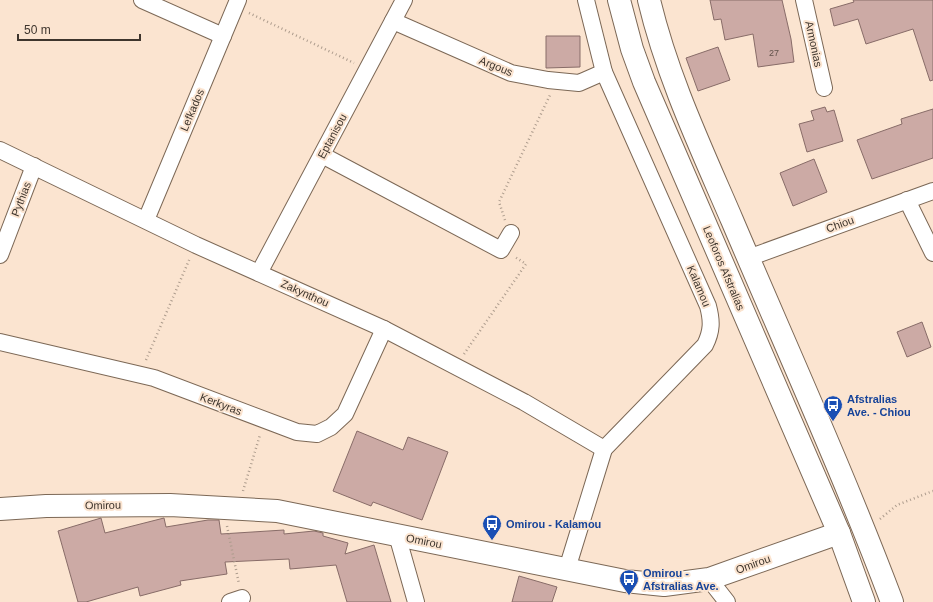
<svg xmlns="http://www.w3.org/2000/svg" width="933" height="602" font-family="Helvetica,sans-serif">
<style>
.building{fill:#ccaaa5;stroke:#886c68}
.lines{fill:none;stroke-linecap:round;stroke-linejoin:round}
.street-casing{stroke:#7c6856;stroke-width:18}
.secondary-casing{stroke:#7c6856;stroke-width:24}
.path{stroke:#ad9c8d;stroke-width:2.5;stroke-dasharray:1 3;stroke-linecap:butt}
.street{stroke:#fff;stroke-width:16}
.secondary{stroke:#fff;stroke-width:22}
.labels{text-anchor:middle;stroke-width:4;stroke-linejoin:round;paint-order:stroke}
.number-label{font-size:9px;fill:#62524b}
.street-label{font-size:11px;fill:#3e352d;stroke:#fbe4d0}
.transit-label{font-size:11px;font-weight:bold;fill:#164399;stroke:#fbe4d0;text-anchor:start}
</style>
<rect width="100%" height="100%" fill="#fbe4d0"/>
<g class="building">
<polygon points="710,0 782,0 791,39 794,62 758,67 753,34 725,40 721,19 714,20"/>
<polygon points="853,0 933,0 933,80 930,81 913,29 866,44 858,19 834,26 830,9 854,2"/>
<polygon points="546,36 580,36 580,67 546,68"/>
<polygon points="718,47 730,80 698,91 686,58"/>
<polygon points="825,107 827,112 834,110 843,141 807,152 799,124 814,120 811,111"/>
<polygon points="933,109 933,158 872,179 857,140 902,124 901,119"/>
<polygon points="814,159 827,192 793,206 780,173"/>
<polygon points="922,322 931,347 907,357 897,332"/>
<polygon points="357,431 403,450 408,437 448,452 422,520 373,502 371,506 333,491"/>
<polygon points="101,518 105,533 164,518 166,527 208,520 219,520 221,534 284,530 284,534 314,531 323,533 323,536 348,543 345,554 374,545 391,602 347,602 336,565 290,569 289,559 225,562 227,574 180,581 181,585 140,596 138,587 86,602 78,602 58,531"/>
<polygon points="519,576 557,587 552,602 512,602"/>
</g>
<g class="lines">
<defs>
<g id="street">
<polyline points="142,0 223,36"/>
<polyline points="804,0 824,88"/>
<polyline points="393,21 511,73 548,80 579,83 604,72"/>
<polyline points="0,150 196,245 384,329 524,402 604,449"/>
<polyline points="322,155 501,250 511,233"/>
<polyline points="907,200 933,253"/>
<polyline points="146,220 238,0"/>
<polyline points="0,255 34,166"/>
<polyline points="748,258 933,191"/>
<polyline points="259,273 404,0"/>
<polyline points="0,342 154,378 297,432 317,434 331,427 345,414 384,329"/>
<polyline points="397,535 416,602"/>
<path d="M567,569L604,449L705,345C712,331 712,321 708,306L604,72L586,0"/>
<polyline points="709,579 727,602"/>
<polyline points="230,602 242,598"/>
</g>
<g id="secondary">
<polyline points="619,0 632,49 644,82 839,533 864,602"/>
<path d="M649,0C667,76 701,148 732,220C786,347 843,472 892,602"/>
<polyline points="0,509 46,506 170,505 277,511 625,581 664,585 709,579 839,533"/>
</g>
</defs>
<use href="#street" class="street-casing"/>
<use href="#secondary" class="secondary-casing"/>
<g class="path">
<polyline points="249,13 354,63"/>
<polyline points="505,220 499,202 550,95"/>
<polyline points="464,354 526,264 515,257"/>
<polyline points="146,360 190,258"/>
<polyline points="243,491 260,435"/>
<polyline points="880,519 897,505 933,491"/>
<polyline points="227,526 239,584"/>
</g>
<use href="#street" class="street"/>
<use href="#secondary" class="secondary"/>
</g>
<defs>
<symbol id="bus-pin" viewBox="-11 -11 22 30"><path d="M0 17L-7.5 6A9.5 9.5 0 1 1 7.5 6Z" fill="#1a4fb4" stroke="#fbe4d0"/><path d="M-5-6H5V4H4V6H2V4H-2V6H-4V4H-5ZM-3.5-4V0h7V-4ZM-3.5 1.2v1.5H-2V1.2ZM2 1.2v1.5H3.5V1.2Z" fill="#fff"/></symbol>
</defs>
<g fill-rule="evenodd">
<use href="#bus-pin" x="822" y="394" width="22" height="30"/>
<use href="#bus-pin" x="481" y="513" width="22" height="30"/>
<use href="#bus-pin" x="618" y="568" width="22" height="30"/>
</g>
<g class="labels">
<g class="number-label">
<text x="774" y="56">27</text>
</g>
<g class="street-label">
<text transform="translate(814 44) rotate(78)" y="4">Armonias</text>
<text transform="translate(496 66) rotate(22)" y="4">Argous</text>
<text transform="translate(192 110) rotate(-67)" y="4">Lefkados</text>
<text transform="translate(332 136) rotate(-62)" y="4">Eptanisou</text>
<text transform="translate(21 199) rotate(-69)" y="4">Pythias</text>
<text transform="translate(840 224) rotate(-20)" y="4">Chiou</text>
<text transform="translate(724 268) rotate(67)" y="4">Leoforos Afstralias</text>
<text transform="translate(699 286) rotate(67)" y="4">Kalamou</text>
<text transform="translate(305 293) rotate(24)" y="4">Zakynthou</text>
<text transform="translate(221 404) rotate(21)" y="4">Kerkyras</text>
<text transform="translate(103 505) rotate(-1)" y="4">Omirou</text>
<text transform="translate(424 541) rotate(11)" y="4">Omirou</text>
<text transform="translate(753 564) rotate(-20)" y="4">Omirou</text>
</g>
<g class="transit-label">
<text x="847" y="403">Afstralias<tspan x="847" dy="13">Ave. - Chiou</tspan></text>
<text x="506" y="528">Omirou - Kalamou</text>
<text x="643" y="577">Omirou -<tspan x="643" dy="13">Afstralias Ave.</tspan></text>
</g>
</g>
<path d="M18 34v6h122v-6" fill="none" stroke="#3e352d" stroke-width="2"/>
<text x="24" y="34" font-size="12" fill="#3e352d" stroke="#fbe4d0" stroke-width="3" paint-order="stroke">50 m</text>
</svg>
